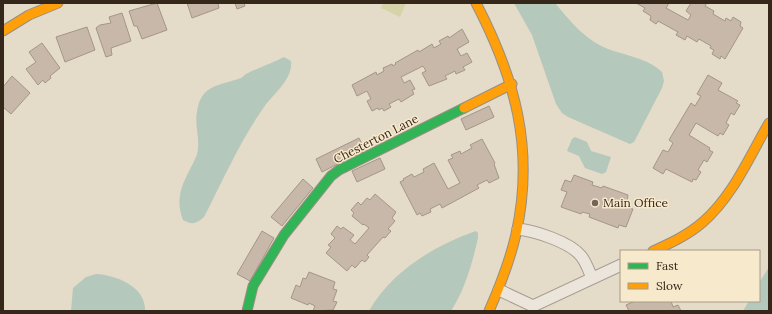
<svg xmlns="http://www.w3.org/2000/svg" width="772" height="314" font-family="Lora,serif">
<style>
.green{fill:#d5d4a9}
.water{fill:#b4c8bb}
.building{fill:#c8b8a9;stroke:#a49688}
.lines{fill:none;stroke-linecap:round;stroke-linejoin:round}
.street-casing{stroke:#a89f92;stroke-width:13}
.fast-casing{stroke:#988f82;stroke-width:11}
.slow-casing{stroke:#988f82;stroke-width:11}
.street{stroke:#ebe5db;stroke-width:11}
.fast{stroke:#30b455;stroke-width:9}
.slow{stroke:#ff9f0a;stroke-width:9}
.poi-dot{fill:#736658;stroke:#f7e9cc;stroke-width:1.5}
.labels{text-anchor:middle;stroke-width:3;stroke-linejoin:round;paint-order:stroke}
.street-label{font-size:12px;fill:#36271b;stroke:#f7e9cc}
.poi-label{font-size:12px;fill:#36271b;stroke:#f7e9cc;text-anchor:start}
</style>
<rect width="100%" height="100%" fill="#e4dbc8"/>
<polygon class="green" points="383,3 406,3 400,17 381,8"/>
<g class="water">
<path d="M514,3H555C571,22 584,39 608,49C627,56 647,58 662,72L664,81L662,88L634,142L630,144L568,117L562,113L556,104L532,35Z"/>
<path d="M284,57L291,61C293,79 274,93 264,107C240,141 223,180 204,217C196,224 192,225 183,220C173,194 186,179 196,157C202,143 194,126 197,112C201,84 219,86 241,78C243,77 245,74 248,73C260,67 273,63 284,57Z"/>
<polygon points="575,137 587,142 591,151 611,157 606,172 602,174 585,168 579,156 567,151 572,139"/>
<path d="M476,231L478,233V238C472,264 465,289 451,311H369C391,272 433,246 476,231Z"/>
<polygon points="769,267 769,311 743,311 749,301 759,301 759,283"/>
<path d="M96,274C115,275 146,286 145,311H71L73,288L86,277Z"/>
</g>
<g class="building">
<polygon points="157,3 167,30 142,39 137,26 134,26 129,11"/>
<polygon points="187,3 218,3 219,8 192,18"/>
<polygon points="235,3 244,3 245,6 237,9"/>
<polygon points="636,3 669,3 666,8 688,20 691,15 686,11 691,3 707,3 705,6 714,11 713,14 725,21 726,18 731,21 733,17 741,22 740,26 743,28 725,59 721,56 720,59 712,54 714,50 710,48 711,46 699,39 697,42 687,36 685,40 676,35 678,32 658,21 656,24 650,20 651,16 643,11 645,8"/>
<polygon points="122,13 131,41 111,48 112,55 106,57 96,28 100,25 111,23 109,17"/>
<polygon points="87,27 95,50 65,62 56,37"/>
<polygon points="462,29 469,42 457,49 461,56 467,53 472,62 463,67 465,70 456,74 455,71 445,76 447,79 429,86 422,73 426,71 423,66 401,77 404,83 410,80 415,89 412,90 414,94 401,102 399,99 389,104 391,107 384,111 382,108 379,110 378,108 372,111 367,101 371,99 367,91 357,96 352,85 376,72 377,75 384,71 383,68 392,64 393,66 396,64 395,63 418,50 419,52 432,44 434,48 441,44 439,41 448,36 449,38"/>
<polygon points="42,43 60,68 50,76 51,78 45,83 43,80 38,85 26,69 36,62 29,52"/>
<polygon points="708,75 722,83 718,90 738,101 736,103 740,105 734,115 731,113 726,123 729,125 723,135 720,133 718,136 696,123 689,135 710,148 709,150 713,152 707,162 704,160 698,170 701,172 696,180 693,179 692,182 666,169 663,174 653,168 663,150 668,152 673,143 669,140 691,103 695,106 701,96 697,94"/>
<polygon points="12,76 30,93 11,114 3,107 3,87"/>
<polygon points="489,106 494,117 466,130 461,119"/>
<polygon points="359,138 365,150 322,172 316,159"/>
<polygon points="482,139 495,163 494,164 499,178 489,183 487,180 477,185 479,188 442,208 440,204 430,209 431,212 422,216 420,213 417,215 400,182 404,180 403,179 412,174 414,177 424,172 423,169 434,163 448,189 460,183 448,160 453,158 451,155 460,151 461,154 472,148 470,145"/>
<polygon points="380,158 385,169 357,182 352,171"/>
<polygon points="574,175 593,182 592,185 602,188 603,186 628,195 626,207 633,209 626,227 619,225 618,228 589,217 590,214 582,212 581,214 561,207 567,192 561,190 565,180 571,182"/>
<polygon points="303,179 313,188 282,226 271,217"/>
<polygon points="375,194 396,212 392,218 395,221 388,229 391,231 385,238 383,237 367,255 369,257 365,262 362,260 355,268 352,265 347,271 326,253 331,247 328,245 335,238 331,234 337,226 341,229 343,227 354,235 350,240 355,244 369,228 364,224 363,225 352,216 354,213 351,210 358,202 361,205 367,198 370,200"/>
<polygon points="262,231 274,238 250,281 237,274"/>
<polygon points="309,272 335,282 333,289 337,290 333,301 337,302 333,310 313,311 315,306 309,303 308,305 291,298 296,285 300,287 303,278 306,279"/>
<polygon points="635,301 671,301 673,307 678,305 681,311 629,311 626,305"/>
</g>
<g class="lines">
<defs>
<g id="street">
<path d="M518,229C535,231 570,242 581,256C586,262 589,271 592,278"/>
<polyline points="499,290 533,306"/>
<polyline points="533,306 621,265"/>
</g>
<polyline id="fast" points="247,311 253,286 284,235 331,176 339,170 464,108"/>
<g id="slow">
<path d="M476,3C515,78 535,149 516,234C510,261 500,286 489,311"/>
<polyline points="3,31 29,15 58,3"/>
<polyline points="464,108 512,84"/>
<path d="M653,251C671,243 688,235 703,222C733,196 749,157 769,123"/>
</g>
</defs>
<use href="#street" class="street-casing"/>
<use href="#fast" class="fast-casing"/>
<use href="#slow" class="slow-casing"/>
<use href="#street" class="street"/>
<use href="#fast" class="fast"/>
<use href="#slow" class="slow"/>
</g>
<circle class="poi-dot" cx="595" cy="203" r="4"/>
<g class="labels">
<g class="street-label">
<text transform="translate(376 139) rotate(-27)" y="4">Chesterton Lane</text>
</g>
<g class="poi-label">
<text x="603" y="207">Main Office</text>
</g>
</g>
<rect width="772" height="314" fill="none" stroke="#36271b" stroke-width="8"/>
<rect x="620" y="250" width="140" height="52" fill="#f7e9cc" stroke="#aa9b85"/>
<rect x="628" y="263" width="20" height="6" fill="#30b455" stroke="#aa9b85"/>
<text x="656" y="270" font-size="12" fill="#36271b">Fast</text>
<rect x="628" y="283" width="20" height="6" fill="#ff9f0a" stroke="#aa9b85"/>
<text x="656" y="290" font-size="12" fill="#36271b">Slow</text>
</svg>
